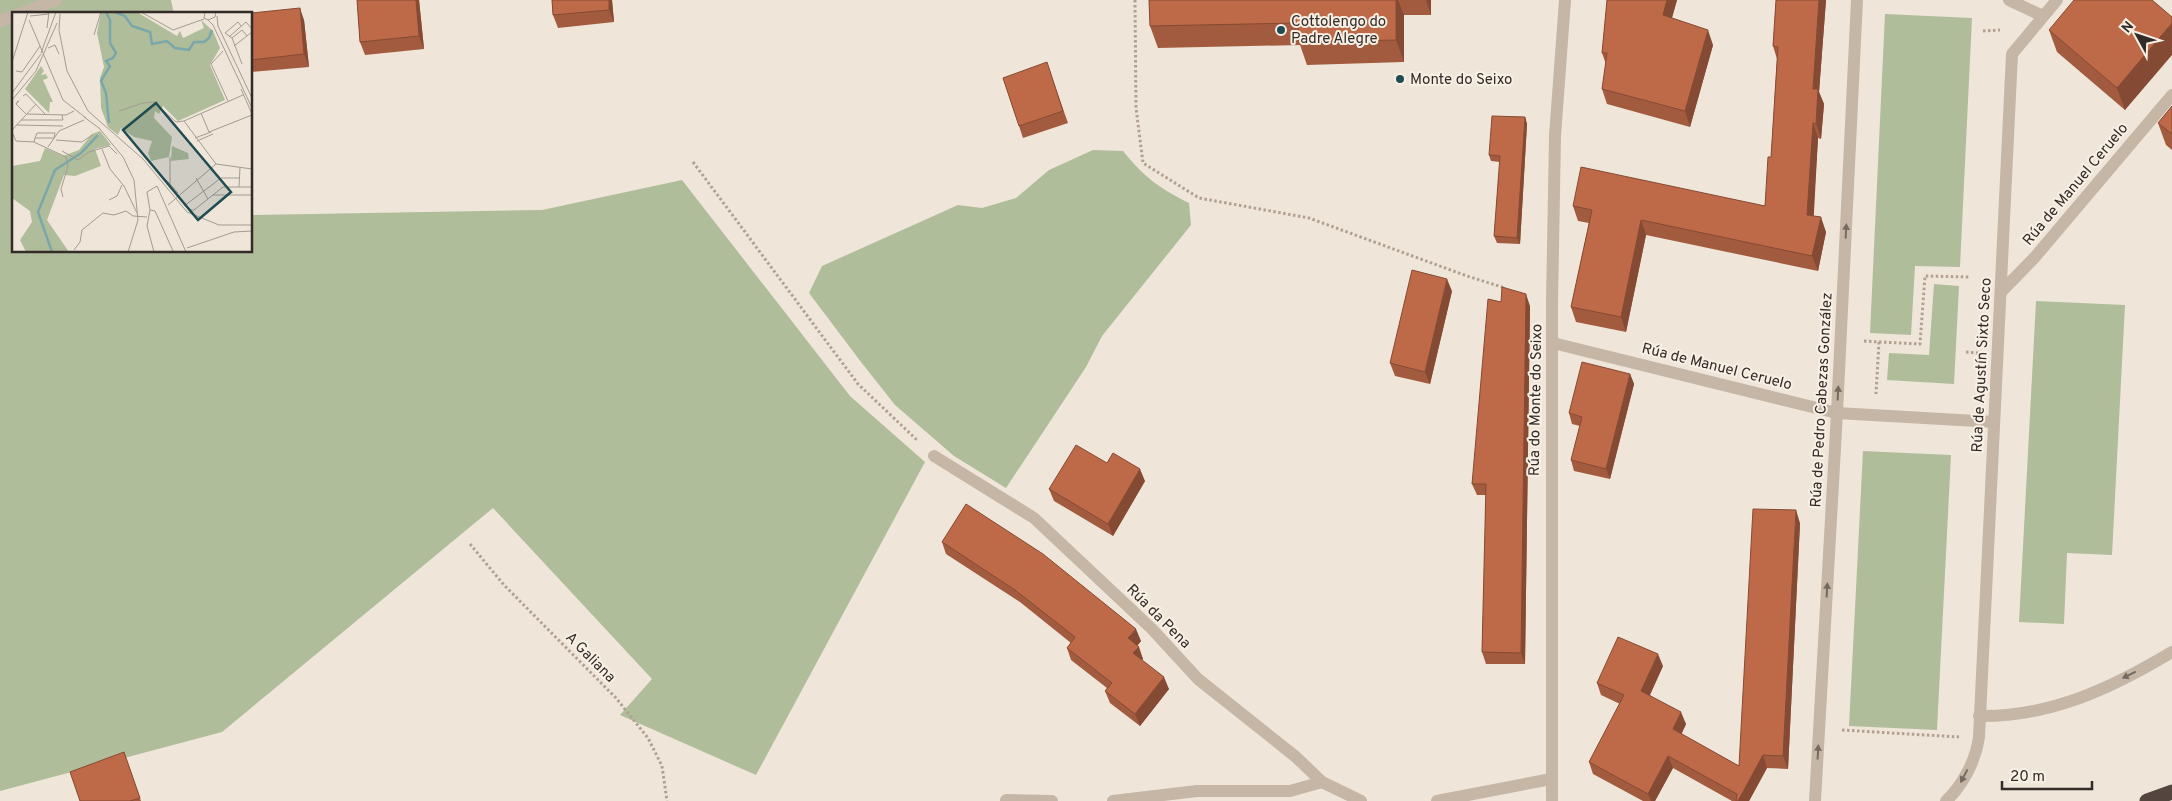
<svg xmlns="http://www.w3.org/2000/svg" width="2172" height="801" font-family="Overpass,sans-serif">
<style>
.green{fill:#b0bd9b}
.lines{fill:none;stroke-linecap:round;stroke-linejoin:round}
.path{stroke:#b2a091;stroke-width:3;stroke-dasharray:2.5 2.5;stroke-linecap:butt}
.minor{stroke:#c6b6a6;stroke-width:12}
.highway{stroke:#54463e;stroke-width:15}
.wall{fill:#a35b3f}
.shaded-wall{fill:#854a33}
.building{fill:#be6a49;stroke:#854a33}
.oneway{fill:#756a60}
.poi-dot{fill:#1f4c52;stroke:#f8f0e5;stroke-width:2}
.labels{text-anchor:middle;stroke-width:4;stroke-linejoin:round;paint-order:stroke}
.poi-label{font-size:15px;fill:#332b27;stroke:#f8f0e5;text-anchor:start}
.street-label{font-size:15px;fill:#332b27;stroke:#f8f0e5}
.inset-river{fill:none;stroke:#7aa7aa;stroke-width:2.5}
.inset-road{fill:none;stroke:#a49b92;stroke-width:1}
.view{fill:#1f4c52;fill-opacity:0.15;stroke:#1f4c52;stroke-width:2.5}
.inset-edge{fill:none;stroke:#332b27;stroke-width:2.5}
</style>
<rect width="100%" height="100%" fill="#efe6d9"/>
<g class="green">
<polygon points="0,0 171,0 174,14 14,14 14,251 251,251 251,215 542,210 682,180 850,396 925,462 756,775 620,715 652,679 493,508 222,732 0,791"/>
<polygon points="1885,14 1972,18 1960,267 1915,266 1911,335 1870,333"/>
<path d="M1093,150L1123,151C1144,177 1159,188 1189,203L1191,225L1102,336L1086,367L1006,488L954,456L895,405L861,362L809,293L822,266L958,205L982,208L1016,198L1049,170Z"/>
<polygon points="1934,284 1959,286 1954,384 1887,380 1889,353 1929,355"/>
<polygon points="2036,301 2125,305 2112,555 2067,553 2064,624 2019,622"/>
<polygon points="1863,451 1951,455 1937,730 1849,726"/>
</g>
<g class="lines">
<g class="path">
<polyline points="1135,0 1136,108 1143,163 1199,198 1309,218 1467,276 1505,288"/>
<polyline points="1983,31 2000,30"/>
<polyline points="693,162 858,384 918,441"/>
<polyline points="1864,341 1879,342 1876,394"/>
<polyline points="1879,342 1920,344 1925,276 1970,277"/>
<polyline points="1966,352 1978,353"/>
<polyline points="470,544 504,585 616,698 648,738 662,766 667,801"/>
<polyline points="1842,730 1959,737"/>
</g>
<g class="minor">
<polyline points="2009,0 2043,16"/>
<polyline points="19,14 56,0"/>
<polyline points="0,21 14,16"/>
<polyline points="2001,292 2035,257 2172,95"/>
<polyline points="1553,343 1837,413 1994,422"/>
<polyline points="934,456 1034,518 1152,629 1198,679 1296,757 1322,782 1361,801"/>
<path d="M1979,716C2051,717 2112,688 2172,652"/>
<polyline points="1006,800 1052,801"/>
<polyline points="1113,801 1197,791 1290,791 1322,782"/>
<polyline points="1437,801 1551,779"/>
<polyline points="1552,801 1552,303 1555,136 1565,0"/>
<polyline points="1815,801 1837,413 1857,0"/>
<path d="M1946,801C1963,785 1976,760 1979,737L2012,54L2057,0"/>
</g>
<polyline class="highway" points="2147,801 2172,792"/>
</g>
<g class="wall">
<polygon points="357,0 419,0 424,49 365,55 360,42"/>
<polygon points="552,0 612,0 614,22 558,28 553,15"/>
<polygon points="1149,0 1431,0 1431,15 1404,15 1404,62 1307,65 1300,45 1158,48 1150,26"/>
<polygon points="1607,0 1677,0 1672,18 1713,45 1690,127 1607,104 1602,89 1606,64 1602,53"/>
<polygon points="1776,0 1826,0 1819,92 1824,104 1821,139 1818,138 1813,216 1826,232 1818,271 1646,235 1626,332 1576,322 1571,307 1589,223 1578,221 1573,206 1765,206 1771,157 1777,59 1773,46"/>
<polygon points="251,14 304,20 309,67 251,72"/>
<polygon points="2172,17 2125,110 2057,52 2049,30"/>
<polygon points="1051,75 1068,123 1023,138 1019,126"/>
<polygon points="2172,106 2172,150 2166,145 2158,123"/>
<polygon points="1525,117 1527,124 1520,244 1497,243 1494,236 1500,162 1491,161 1489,155"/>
<polygon points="1452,291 1430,384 1395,376 1390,363"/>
<polygon points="1501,302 1530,306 1525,664 1486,664 1482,652 1486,495 1477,495 1472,484"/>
<polygon points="1630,374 1634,384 1610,479 1574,471 1571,460 1580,426 1572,424 1569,413"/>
<polygon points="1107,463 1145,481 1113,536 1054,501 1049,489"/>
<polygon points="1800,523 1788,769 1767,768 1749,801 1732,801 1673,768 1655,801 1643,801 1593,774 1589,762 1620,704 1601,695 1597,683 1663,666 1650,695 1686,724 1681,734 1739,766"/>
<polygon points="942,542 1141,641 1137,646 1143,659 1142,660 1169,689 1140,726 1110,703 1105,691 1107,688 1071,660 1067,648 1071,643 1020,602 946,554"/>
<polygon points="124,752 141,801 80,801"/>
</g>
<g class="shaded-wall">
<polygon points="416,0 419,0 424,49 419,36"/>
<polygon points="609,0 612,0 614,22 609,10"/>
<polygon points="1396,0 1398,0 1404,15 1404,62 1396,40"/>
<polygon points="1426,0 1431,0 1431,15"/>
<polygon points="1667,0 1677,0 1668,31 1663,15"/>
<polygon points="1819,0 1826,0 1819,92 1824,104 1821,139 1816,124 1813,89"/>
<polygon points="300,8 304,20 309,67 304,54"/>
<polygon points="2172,23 2172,55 2125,110 2117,88"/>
<polygon points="1708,30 1713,45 1690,127 1685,111"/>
<polygon points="1525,117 1527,124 1520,244 1517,238"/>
<polygon points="1813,123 1818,138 1813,230 1807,215"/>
<polygon points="1821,217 1826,232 1818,271 1812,256"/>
<polygon points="1641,220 1646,235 1626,332 1621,317"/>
<polygon points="1447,279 1452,291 1430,384 1425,372"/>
<polygon points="1526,294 1530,306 1525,664 1521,653"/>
<polygon points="1630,374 1634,384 1610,479 1606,469"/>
<polygon points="1140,469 1145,481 1113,536 1108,524"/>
<polygon points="1796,510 1800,523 1788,769 1783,756"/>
<polygon points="1136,629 1141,641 1133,651 1128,638"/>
<polygon points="1139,647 1143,659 1138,665 1133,653"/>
<polygon points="1658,654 1663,666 1646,703 1641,691"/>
<polygon points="1164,677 1169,689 1140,726 1135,714"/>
<polygon points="1681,712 1686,724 1678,742 1673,729"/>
<polygon points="1763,755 1767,768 1749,801 1738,801"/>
<polygon points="1668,756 1673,768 1655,801 1651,801 1648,794"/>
</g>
<g class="building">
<polygon points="357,0 416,0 419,36 360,42"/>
<polygon points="552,0 609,0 609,10 553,15"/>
<polygon points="1149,0 1396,0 1396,40 1299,42 1298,23 1150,26"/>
<polygon points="1607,0 1667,0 1663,15 1708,30 1685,111 1602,89 1607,53 1602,53"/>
<polygon points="1776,0 1819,0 1813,89 1818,89 1816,124 1813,123 1807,215 1821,217 1812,256 1641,220 1621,317 1571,307 1592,210 1573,206 1581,167 1765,206 1768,157 1771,157 1778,47 1773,46"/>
<polygon points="2074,0 2152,0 2172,17 2172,23 2117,88 2049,30"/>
<polygon points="300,8 304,54 251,60 251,14 242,14"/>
<polygon points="1047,62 1063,111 1019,126 1003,78"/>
<polygon points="2172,106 2172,134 2158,123"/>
<polygon points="1492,116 1525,117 1517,238 1494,236 1500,156 1489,155"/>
<polygon points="1412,270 1447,279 1425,372 1390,363"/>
<polygon points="1502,287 1526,294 1521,653 1482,652 1486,484 1472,484 1488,299 1501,302"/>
<polygon points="1582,362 1630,374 1606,469 1571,460 1582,417 1569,413"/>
<polygon points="1076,445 1107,463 1113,453 1140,469 1108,524 1049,489"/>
<polygon points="966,504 1043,554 1136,629 1128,638 1139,647 1133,653 1164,677 1135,714 1105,691 1112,683 1067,648 1075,637 1015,590 942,542"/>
<polygon points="1753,509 1796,510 1783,756 1763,755 1738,801 1736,801 1737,794 1668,756 1648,794 1589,762 1624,695 1597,683 1618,637 1658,654 1641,691 1681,712 1673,729 1739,766"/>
<polygon points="124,752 140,798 130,801 80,801 70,772"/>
</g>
<defs><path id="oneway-solid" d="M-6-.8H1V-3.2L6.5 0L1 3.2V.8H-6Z" transform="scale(1.25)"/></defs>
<g class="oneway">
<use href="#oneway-solid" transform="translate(1846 231) rotate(-87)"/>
<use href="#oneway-solid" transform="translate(1838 393) rotate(-87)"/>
<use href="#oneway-solid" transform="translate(1827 590) rotate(-87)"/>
<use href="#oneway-solid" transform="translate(2129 675) rotate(154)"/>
<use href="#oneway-solid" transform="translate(1818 752) rotate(-87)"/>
<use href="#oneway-solid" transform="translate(1964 776) rotate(118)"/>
</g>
<g class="poi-dot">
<circle cx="1281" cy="30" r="5"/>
<circle cx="1400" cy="79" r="5"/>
</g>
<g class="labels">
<g class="poi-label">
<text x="1291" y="26">Cottolengo do<tspan x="1291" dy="17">Padre Alegre</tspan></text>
<text x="1410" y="84">Monte do Seixo</text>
</g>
<g class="street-label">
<text transform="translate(2075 184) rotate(-50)" y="5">Rúa de Manuel Ceruelo</text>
<text transform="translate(1981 365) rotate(-87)" y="5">Rúa de Agustín Sixto Seco</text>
<text transform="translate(1717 366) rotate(14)" y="5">Rúa de Manuel Ceruelo</text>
<text transform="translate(1535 400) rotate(-89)" y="5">Rúa do Monte do Seixo</text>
<text transform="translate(1821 400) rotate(-87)" y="5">Rúa de Pedro Cabezas González</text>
<text transform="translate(1159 616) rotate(45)" y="5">Rúa da Pena</text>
<text transform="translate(591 657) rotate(45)" y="5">A Galiana</text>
</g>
</g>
<g transform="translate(12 12)">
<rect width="240" height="240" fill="#efe6d9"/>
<path d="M89,0H125L165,24L168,19L171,26L192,16L189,8L201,19L208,36L198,53L213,88L166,109L151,94L147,102L143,99L142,106L160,125L157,145L139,149L136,141L140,129L122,125L109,116L106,123L96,115L89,96L88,66L92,55L85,21ZM29,54L32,59L29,63L34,62L36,66L31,68L41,90H38L37,101L13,77ZM88,119L99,133L83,137L89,154L63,164L52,163L35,208L57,240H14L8,228L20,210L18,199L0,186V154L28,149L33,136L51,144L67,138L80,122ZM160,134L176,141L177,147L159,149Z" fill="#b0bd9b"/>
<path class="inset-river" d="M94,0L98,8V31L104,41L101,46L94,49L98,54L89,69L94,81L97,111M103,0L113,4L120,14L138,20L140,32L155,29L163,36L177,38L182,30H192L197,26L200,18M40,240L26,200L43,158L69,141L86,123"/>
<path class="inset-road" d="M129,0L161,18L192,7M193,0L192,6L196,8L203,5L204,0M48,2L47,18L55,59L76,99L131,147L175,200L207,213H240M18,4L37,2M205,4L206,14L240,86M17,8L51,88L74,106M196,8L201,13L240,96M229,14L226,10L213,21L220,26L230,52M35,16L37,0M82,23L89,0M217,25L234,10L240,17M220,26L230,18L235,24M222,34L240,20M36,36L43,33L47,42M211,39L199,52L216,89M29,41L44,0M0,50L16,0M4,59L10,60L28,34M229,77L240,102M0,81L29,42M11,84L14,82L34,103M0,88L24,59L45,11M4,92L6,89H7L4,92L14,102M107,99L131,91L142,90L164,110L172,109L204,152M189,101L197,120M15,102L54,103L62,99M72,105L87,116L111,145L122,168L126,208L116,240M9,108H51L50,103M172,109L231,83M5,113L51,114M0,118L24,92M0,120L4,129L22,130L54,145L56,154L49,177L51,185M197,120L240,103M183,126L199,120M44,128L70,130L80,123M185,129L201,122M22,130L23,126L25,121H43L42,126H23M36,135L47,119L72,108M90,137L98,157L112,174L125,201M50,139L66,148L77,140L97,134L105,142M158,145V172L166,181M146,160L158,172M184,166L196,187M227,175L228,155M201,183H240M97,188L105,184L110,173M156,193L204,152L240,157M172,194L209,166H227M138,198L143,199L161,239M176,198H182L211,175H240M175,236L222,220L240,219M62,238L68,230L70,218L91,201L102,203L114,199L121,204L135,205M142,240L135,214L138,198L135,180L145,174L174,240"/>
<path class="view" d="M144,91L219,180L186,208L111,118Z"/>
<rect width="240" height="240" class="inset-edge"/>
</g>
<g transform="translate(2137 35) rotate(310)" stroke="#f8f0e5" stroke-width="4" paint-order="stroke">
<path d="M0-4L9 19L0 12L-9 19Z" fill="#332b27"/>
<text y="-8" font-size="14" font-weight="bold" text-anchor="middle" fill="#332b27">N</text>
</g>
<path d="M2002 781v8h90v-8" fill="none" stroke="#332b27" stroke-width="2.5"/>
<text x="2010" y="781" font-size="15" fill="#332b27" stroke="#f8f0e5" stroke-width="4" paint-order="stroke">20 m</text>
</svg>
